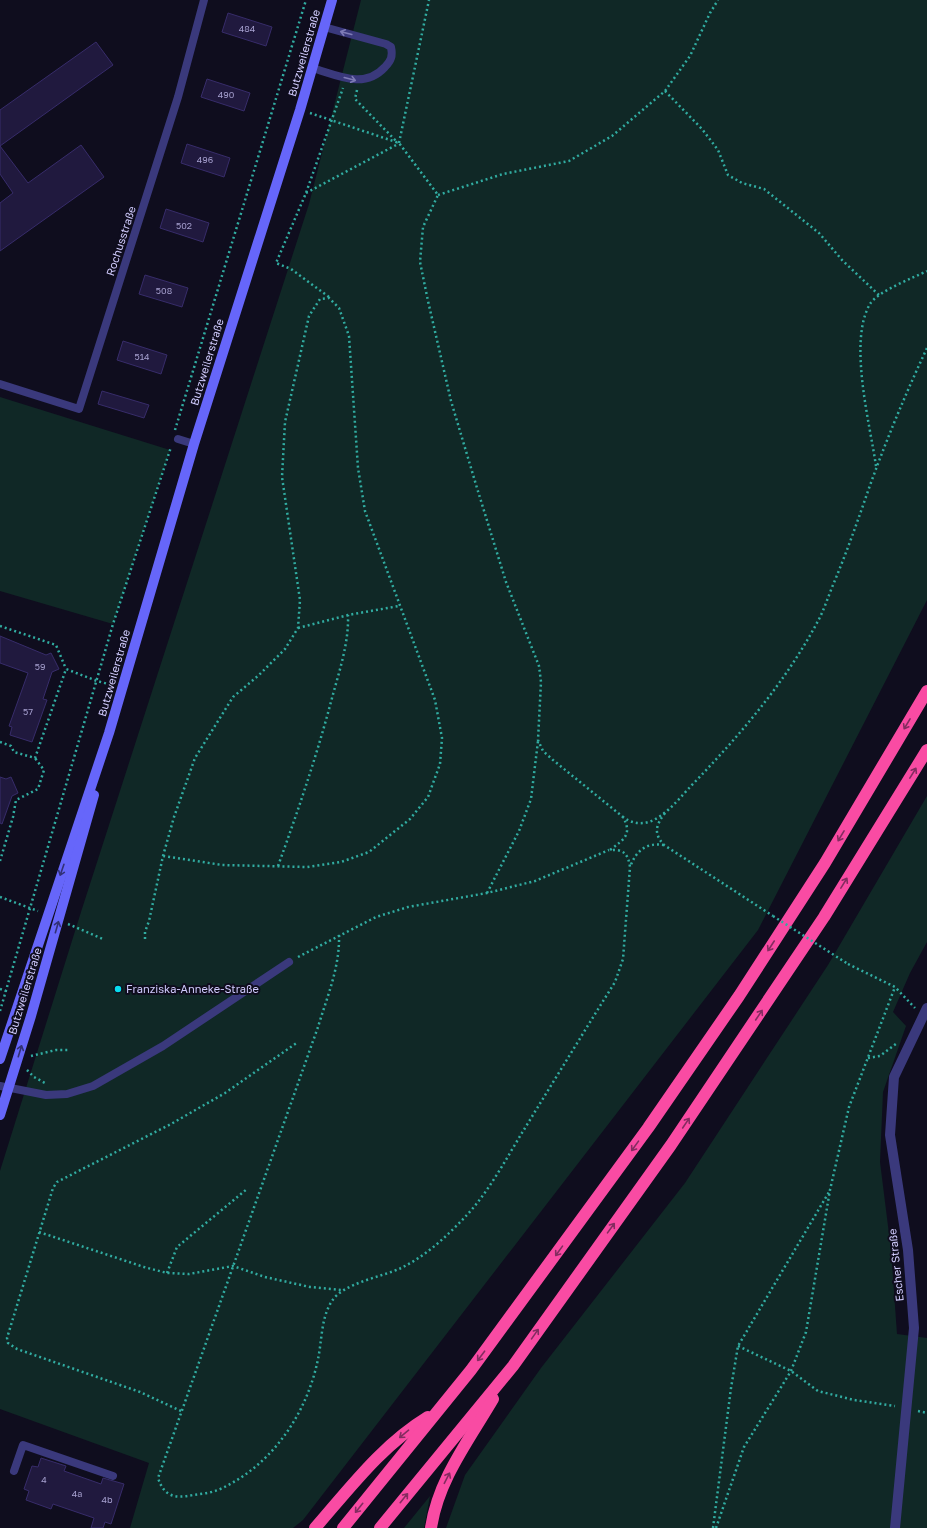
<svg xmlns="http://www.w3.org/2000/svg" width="927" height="1528" font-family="'Golos Text',sans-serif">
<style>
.green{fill:#102826}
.building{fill:#20193e;stroke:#372c6a}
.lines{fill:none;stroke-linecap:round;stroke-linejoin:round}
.path{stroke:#31aca1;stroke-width:2.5;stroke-dasharray:2 3;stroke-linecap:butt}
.lane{stroke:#3a397c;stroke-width:8}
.street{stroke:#3a397c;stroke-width:10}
.secondary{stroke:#6666fa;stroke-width:10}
.highway{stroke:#f94ba3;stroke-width:12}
.path-bridge{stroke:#31aca1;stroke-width:2.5;stroke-dasharray:2 3;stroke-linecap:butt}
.oneway{stroke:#7e7bb6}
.oneway2{stroke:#842c60}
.oneway3{stroke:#323176}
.poi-dot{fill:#08dced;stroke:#0f0d1e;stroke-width:1.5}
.labels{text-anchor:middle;stroke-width:4;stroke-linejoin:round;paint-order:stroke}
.number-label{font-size:9px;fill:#a49ecd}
.street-label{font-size:11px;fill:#d0cbfd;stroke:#0f0d1e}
.poi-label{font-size:11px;fill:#d0cbfd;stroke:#0f0d1e;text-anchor:start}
</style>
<rect width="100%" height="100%" fill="#0f0d1e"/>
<g class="green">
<polygon points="361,0 927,0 927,600 758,930 303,1520 293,1528 130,1528 149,1463 0,1409 0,1171 81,912 309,204"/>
<polygon points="0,397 170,450 113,624 0,591"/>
<polygon points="927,796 927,942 910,973 893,1012 906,1026 883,1092 880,1162 891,1250 897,1334 927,1338 927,1528 446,1528 465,1475 541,1368 685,1183 828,965"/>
<polygon points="430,1496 424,1528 404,1528"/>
</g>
<g class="building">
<polygon points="228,13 272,27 266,46 222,32"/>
<polygon points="96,42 113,65 0,146 28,183 81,145 104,177 0,251 0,203 13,193 0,174 0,110"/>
<polygon points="207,79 250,93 244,111 201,97"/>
<polygon points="187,144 230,158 224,177 181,163"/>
<polygon points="166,209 209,223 203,242 160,228"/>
<polygon points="145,275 188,288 182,307 139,294"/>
<polygon points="123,341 167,355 161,374 117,360"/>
<polygon points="102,391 149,405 144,418 98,404"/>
<polygon points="0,636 46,655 51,653 59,669 52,672 43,699 47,700 32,742 10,735 12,727 9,726 28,673 0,663"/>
<polygon points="0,777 6,779 11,777 18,793 12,796 2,824 0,823"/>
<polygon points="41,1458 66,1466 64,1471 101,1484 103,1478 124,1484 111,1524 105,1522 103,1528 91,1528 94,1518 53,1504 51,1509 26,1500 29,1491 24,1489 32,1466 38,1467"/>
</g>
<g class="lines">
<g class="path">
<polyline points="357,90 355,99 398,143"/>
<polyline points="665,91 702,129 718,150 728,175 742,183 764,189 819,233 842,260 879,295"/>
<polyline points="310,113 399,143 438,195 423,227 420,262 428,301 451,401 477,488 506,582 539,666 541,682 538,740 543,751 553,760 623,817"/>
<polyline points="399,143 429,0"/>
<polyline points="306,193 398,144"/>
<polyline points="438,195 503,174 569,161 612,136 665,91 690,56 710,13 718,0"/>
<polyline points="329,297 291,269 276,263 306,193 343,88"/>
<polyline points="175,430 306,0"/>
<path d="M876,466C870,424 848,341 870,304C878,291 913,278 927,271"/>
<polyline points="0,626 56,645 66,669"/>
<polyline points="298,628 348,615 399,606"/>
<polyline points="0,742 11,746 14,752 35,758 66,669 97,681 112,685"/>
<path d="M665,813C656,825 653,833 664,845L773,916"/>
<path d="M664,845C646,842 636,851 630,867C628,854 624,849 610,850C623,840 633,835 623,817C650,837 674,804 691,786C740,735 785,683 818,621C824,610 828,597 833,585C846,554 857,523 868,491C885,443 905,395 927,348"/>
<polyline points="0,861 13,817 16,800 38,789 44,770 35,758"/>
<path d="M278,866C298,811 317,755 332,698C339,672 349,643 348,615"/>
<polyline points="487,893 519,831 531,799 538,741"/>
<polyline points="0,897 38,911"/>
<polyline points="68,924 103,939"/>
<path d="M339,935C340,967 327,997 318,1027L158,1478C164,1496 174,1499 193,1495C201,1494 210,1493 218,1490C271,1467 307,1414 318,1359C322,1341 321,1317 332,1301C343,1283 382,1277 401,1268C426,1256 447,1236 465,1217C489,1192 507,1157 525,1128C555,1079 585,1030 615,982L623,959L630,867"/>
<polyline points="145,939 145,932 149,921 163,856 174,817 195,758 233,697 259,675 285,649 298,628 300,600 282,477 285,422 309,316 320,299 329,298 339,308 349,336 358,468 365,511 435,700 442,738 440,764 428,797 410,819 369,852 341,862 307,867 222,865 163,856"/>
<polyline points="298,957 376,917 408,907 487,893 535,881 609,850"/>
<polyline points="848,964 895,987 915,1008"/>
<polyline points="0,989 6,991"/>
<polyline points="0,1011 113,624 171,447"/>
<polyline points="31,1056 56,1050 69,1050"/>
<polyline points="868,1058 880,1056 897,1043"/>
<polyline points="27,1070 34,1077 45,1083"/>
<polyline points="39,1232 144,1267 167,1273 189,1274 233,1266 265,1277 310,1287 342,1290"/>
<polyline points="167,1273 177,1247 247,1189"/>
<polyline points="738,1346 791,1371 818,1391 854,1400 895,1406"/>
<polyline points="181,1411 140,1392 17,1349 8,1343 7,1338 53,1188 57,1182 171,1124 225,1093 298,1042"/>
<polyline points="918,1411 927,1413"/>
<polyline points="713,1528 731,1388 738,1346 829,1192"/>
<polyline points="716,1528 744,1447 791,1371 806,1332 830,1190 849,1107 895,987"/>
</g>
<g class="lane">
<path d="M312,68C337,75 364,90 385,67C391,61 393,56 391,47L386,44L324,27"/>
<polyline points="0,384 79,409 178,97 204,0"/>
<polyline points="178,439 194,444"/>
<polyline points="0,1086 46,1095 67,1094 93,1086 163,1046 289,962"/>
<polyline points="14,1471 23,1445 113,1476"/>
</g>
<polyline class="street" points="895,1528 914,1328 908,1250 890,1135 894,1077 927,1008"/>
<g class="secondary">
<polyline points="0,1059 109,733 194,444 300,110 332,0"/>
<polyline points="0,1115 31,1016 94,795"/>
</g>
<g class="highway">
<path d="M315,1528C350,1488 382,1445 428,1417"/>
<polyline points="343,1528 471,1370 648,1128 739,996 825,863 927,691"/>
<polyline points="380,1528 513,1366 671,1145 824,917 927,750"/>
<path d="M431,1528C438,1480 469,1440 493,1399"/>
</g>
<polyline class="path-bridge" points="773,916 848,964"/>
</g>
<defs><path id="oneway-shaft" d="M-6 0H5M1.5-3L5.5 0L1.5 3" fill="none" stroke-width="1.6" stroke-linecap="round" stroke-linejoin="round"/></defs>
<g class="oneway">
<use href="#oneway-shaft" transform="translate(346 33) rotate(-165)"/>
<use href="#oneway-shaft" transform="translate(350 79) rotate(15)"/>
</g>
<g class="oneway2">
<use href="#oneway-shaft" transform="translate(907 724) rotate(121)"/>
<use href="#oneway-shaft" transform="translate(913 773) rotate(-58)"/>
<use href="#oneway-shaft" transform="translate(841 836) rotate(121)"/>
<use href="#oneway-shaft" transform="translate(844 883) rotate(-58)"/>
<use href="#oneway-shaft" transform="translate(771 946) rotate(123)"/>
<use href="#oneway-shaft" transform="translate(759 1015) rotate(-56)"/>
<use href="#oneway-shaft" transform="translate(686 1123) rotate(-56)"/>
<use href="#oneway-shaft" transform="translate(635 1146) rotate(126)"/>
<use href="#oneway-shaft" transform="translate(611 1228) rotate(-54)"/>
<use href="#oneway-shaft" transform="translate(559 1251) rotate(126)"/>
<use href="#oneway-shaft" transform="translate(535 1334) rotate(-55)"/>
<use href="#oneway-shaft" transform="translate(481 1356) rotate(127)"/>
<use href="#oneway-shaft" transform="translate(404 1434) rotate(140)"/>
<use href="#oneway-shaft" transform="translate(447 1478) rotate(-63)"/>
<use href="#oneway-shaft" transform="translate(404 1498) rotate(-51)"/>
<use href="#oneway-shaft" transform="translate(359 1508) rotate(129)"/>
</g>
<g class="oneway3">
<use href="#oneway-shaft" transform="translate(62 870) rotate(109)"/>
<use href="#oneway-shaft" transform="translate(57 927) rotate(-74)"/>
<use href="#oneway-shaft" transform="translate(20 1051) rotate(-73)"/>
</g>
<circle class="poi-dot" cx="118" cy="989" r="4"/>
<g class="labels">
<g class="number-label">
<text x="247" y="32">484</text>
<text x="226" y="98">490</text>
<text x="205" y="163">496</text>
<text x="184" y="229">502</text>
<text x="164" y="294">508</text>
<text x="142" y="360">514</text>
<text x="40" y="670">59</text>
<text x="28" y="715">57</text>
<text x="44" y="1483">4</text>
<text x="77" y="1497">4a</text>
<text x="107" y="1503">4b</text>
</g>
<g class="street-label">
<text transform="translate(304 53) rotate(-74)" y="4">Butzweilerstraße</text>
<text transform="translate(121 241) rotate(-72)" y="4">Rochusstraße</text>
<text transform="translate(207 362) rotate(-73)" y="4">Butzweilerstraße</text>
<text transform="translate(114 673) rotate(-74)" y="4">Butzweilerstraße</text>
<text transform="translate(25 991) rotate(-73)" y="4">Butzweilerstraße</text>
<text transform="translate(896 1265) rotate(-96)" y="4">Escher Straße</text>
</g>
<g class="poi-label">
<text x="126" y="993">Franziska-Anneke-Straße</text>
</g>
</g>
</svg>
